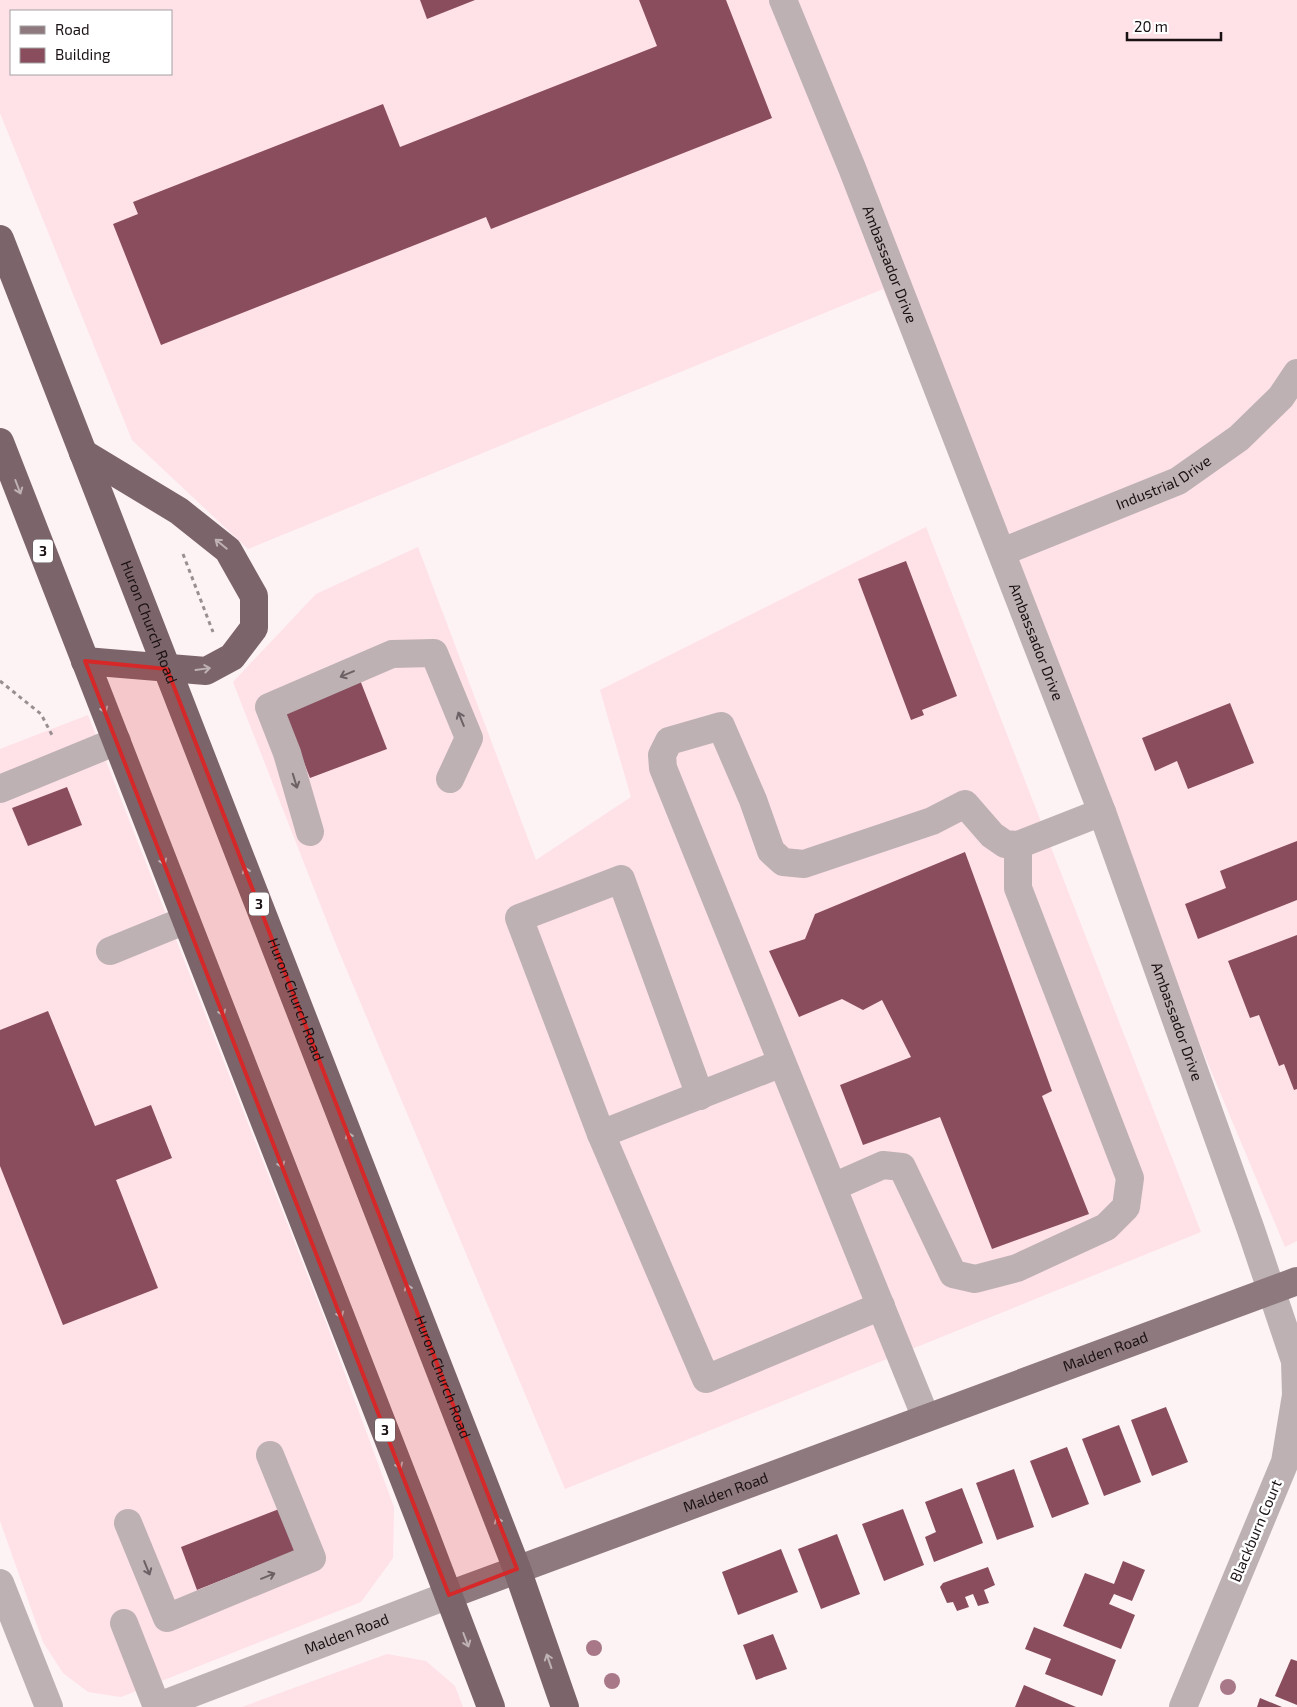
<svg xmlns="http://www.w3.org/2000/svg" width="1297" height="1707" font-family="'Exo 2',sans-serif">
<style>
.built{fill:#ffe1e8;fill-rule:evenodd}
.building{fill:#8a4d5e}
.lines{fill:none;stroke-linecap:round;stroke-linejoin:round}
.path{stroke:#998f91;stroke-width:3;stroke-dasharray:4 4;stroke-linecap:butt}
.minor{stroke:#bdb1b4;stroke-width:28}
.major{stroke:#8e797e;stroke-width:28}
.highway{stroke:#7c656a;stroke-width:28}
.tree{fill:#a87889}
.oneway{stroke:#beb2b4}
.oneway2{stroke:#6c6164}
.marked{fill:#d62828;fill-opacity:0.2;stroke:#d62828;stroke-width:4;stroke-linejoin:round}
.labels{text-anchor:middle;stroke-width:5;stroke-linejoin:round;paint-order:stroke}
.shield{fill:#fff;stroke:#5f585a;stroke-width:1}
.shield-label{font-size:14px;font-weight:bold;fill:#1a1113}
.street-label{font-size:15px;fill:#1a1113;stroke:#fff}
</style>
<rect width="100%" height="100%" fill="#fdf2f4"/>
<g class="built">
<path d="M0,0H1297V1241L1285,1247L883,289L248,549L132,440L0,113ZM11,11H171V74H11Z"/>
<polygon points="926,527 1201,1232 565,1489 335,942 233,682 316,594 418,547 536,860 631,797 600,690"/>
<polygon points="88,715 327,1325 394,1507 393,1558 361,1602 121,1697 88,1692 63,1673 43,1642 0,1521 0,749"/>
<polygon points="387,1654 426,1661 455,1686 463,1707 242,1707"/>
</g>
<g class="building">
<polygon points="420,0 475,0 427,19"/>
<polygon points="639,0 726,0 772,118 491,229 486,217 161,345 113,224 138,214 133,202 383,104 400,147 657,46"/>
<polygon points="906,561 957,696 922,710 924,715 911,720 858,579"/>
<polygon points="360,680 387,749 310,778 283,709"/>
<polygon points="1230,703 1254,763 1188,789 1177,761 1155,771 1142,738"/>
<polygon points="67,787 82,825 28,846 12,808"/>
<polygon points="1297,841 1297,900 1198,939 1185,904 1226,888 1220,871"/>
<polygon points="965,852 1052,1091 1042,1096 1089,1214 992,1249 940,1117 863,1145 840,1085 911,1057 882,1000 863,1010 842,999 799,1017 769,951 805,939 815,914"/>
<polygon points="1297,935 1297,1089 1294,1090 1284,1064 1279,1066 1259,1015 1250,1018 1228,961"/>
<polygon points="48,1011 95,1126 151,1105 172,1158 116,1180 158,1288 63,1325 0,1166 0,1030"/>
<polygon points="1166,1407 1188,1462 1152,1476 1131,1420"/>
<polygon points="1119,1425 1141,1482 1104,1496 1082,1439"/>
<polygon points="1067,1447 1089,1504 1052,1518 1030,1461"/>
<polygon points="1014,1469 1034,1527 997,1540 976,1483"/>
<polygon points="962,1488 983,1543 934,1562 925,1537 936,1532 925,1502"/>
<polygon points="279,1509 295,1551 197,1590 181,1547"/>
<polygon points="903,1509 924,1565 884,1581 862,1524"/>
<polygon points="837,1534 860,1594 821,1609 798,1549"/>
<polygon points="781,1549 798,1592 738,1615 722,1572"/>
<polygon points="1123,1561 1145,1570 1132,1601 1114,1594 1109,1604 1135,1615 1121,1649 1063,1626 1085,1573 1114,1584"/>
<polygon points="988,1567 995,1585 984,1590 989,1603 978,1606 973,1594 965,1597 969,1607 957,1611 953,1602 947,1603 940,1587 943,1583"/>
<polygon points="1034,1627 1116,1660 1102,1696 1045,1674 1051,1659 1025,1649"/>
<polygon points="773,1634 787,1669 756,1680 743,1645"/>
<polygon points="1291,1659 1297,1661 1297,1705 1275,1696"/>
<polygon points="1024,1685 1076,1707 1015,1707"/>
<polygon points="1260,1698 1282,1707 1257,1707"/>
</g>
<g class="lines">
<g class="path">
<polyline points="183,554 213,632"/>
<polyline points="0,681 41,714 52,735"/>
</g>
<g class="minor">
<path id="s1" d="M783,0L852,168L1102,812L1251,1230L1295,1361L1296,1395L1285,1462L1183,1707"/>
<path id="s2" d="M1002,552L1178,481L1239,438L1281,397L1297,373"/>
<polyline points="0,789 117,741"/>
<polyline points="310,832 287,753 269,707 392,654 434,653 469,738 450,779"/>
<polyline points="110,951 186,920"/>
<polyline points="782,1063 601,1134 706,1379 881,1306"/>
<polyline points="601,1134 519,918 621,879 700,1096"/>
<polyline points="833,1187 883,1165 902,1167 953,1274 975,1279 1017,1268 1106,1227 1126,1207 1130,1178 1018,888 1018,845"/>
<polyline points="926,1418 663,768 662,755 669,741 721,726 753,800 771,851 783,862 804,864 932,821 965,804 992,835 1005,844 1018,845 1102,812"/>
<polyline points="128,1523 167,1618 312,1558 270,1455"/>
<polyline points="0,1583 49,1707"/>
<polyline points="124,1623 157,1707"/>
<path id="s3" d="M156,1707L449,1595"/>
</g>
<path class="major" id="s4" d="M449,1595L1297,1281"/>
<g class="highway">
<path id="s5" d="M0,239L517,1569L565,1707"/>
<polyline points="0,442 419,1518 491,1707"/>
<polyline points="83,453 179,511 228,550 254,596 254,628 232,657 206,671 85,661"/>
</g>
</g>
<g class="tree">
<circle cx="594" cy="1648" r="8"/>
<circle cx="612" cy="1681" r="8"/>
<circle cx="1228" cy="1687" r="8"/>
</g>
<defs><path id="oneway-shaft" d="M-6 0H5M1.5-3L5.5 0L1.5 3" fill="none" stroke-width="1.6" stroke-linecap="round" stroke-linejoin="round" transform="scale(1.25)"/></defs>
<g class="oneway">
<use href="#oneway-shaft" transform="translate(18 487) rotate(69)"/>
<use href="#oneway-shaft" transform="translate(221 544) rotate(-141)"/>
<use href="#oneway-shaft" transform="translate(203 669) rotate(-8)"/>
<use href="#oneway-shaft" transform="translate(103 706) rotate(69)"/>
<use href="#oneway-shaft" transform="translate(162 858) rotate(69)"/>
<use href="#oneway-shaft" transform="translate(247 874) rotate(-111)"/>
<use href="#oneway-shaft" transform="translate(221 1009) rotate(69)"/>
<use href="#oneway-shaft" transform="translate(350 1139) rotate(-111)"/>
<use href="#oneway-shaft" transform="translate(280 1161) rotate(69)"/>
<use href="#oneway-shaft" transform="translate(409 1291) rotate(-111)"/>
<use href="#oneway-shaft" transform="translate(339 1311) rotate(69)"/>
<use href="#oneway-shaft" transform="translate(398 1462) rotate(69)"/>
<use href="#oneway-shaft" transform="translate(499 1524) rotate(-111)"/>
<use href="#oneway-shaft" transform="translate(466 1640) rotate(69)"/>
<use href="#oneway-shaft" transform="translate(549 1661) rotate(-109)"/>
</g>
<g class="oneway2">
<use href="#oneway-shaft" transform="translate(347 674) rotate(157)"/>
<use href="#oneway-shaft" transform="translate(461 719) rotate(-112)"/>
<use href="#oneway-shaft" transform="translate(295 781) rotate(73)"/>
<use href="#oneway-shaft" transform="translate(147 1568) rotate(68)"/>
<use href="#oneway-shaft" transform="translate(268 1576) rotate(-22)"/>
</g>
<path class="marked" d="M85,661L167,669L517,1569L449,1595Z"/>
<g class="labels">
<g class="shield">
<rect x="33" y="539.5" width="20" height="23" rx="4"/>
<rect x="249" y="892.5" width="20" height="23" rx="4"/>
<rect x="375" y="1418.5" width="20" height="23" rx="4"/>
</g>
<g class="shield-label">
<text x="43" y="556">3</text>
<text x="259" y="909">3</text>
<text x="385" y="1435">3</text>
</g>
<g class="street-label">
<text dy="5" stroke="none"><textPath href="#s1" startOffset="285">Ambassador Drive</textPath></text>
<text dy="5" stroke="none"><textPath href="#s2" startOffset="176">Industrial Drive</textPath></text>
<text dy="5" stroke="none"><textPath href="#s5" startOffset="411">Huron Church Road</textPath></text>
<text dy="5" stroke="none"><textPath href="#s1" startOffset="690">Ambassador Drive</textPath></text>
<text dy="5" stroke="none"><textPath href="#s5" startOffset="816">Huron Church Road</textPath></text>
<text dy="5" stroke="none"><textPath href="#s1" startOffset="1095">Ambassador Drive</textPath></text>
<text dy="5" stroke="none"><textPath href="#s4" startOffset="700">Malden Road</textPath></text>
<text dy="5" stroke="none"><textPath href="#s5" startOffset="1221">Huron Church Road</textPath></text>
<text dy="5" stroke="none"><textPath href="#s4" startOffset="295">Malden Road</textPath></text>
<text transform="translate(1256 1531) rotate(-67)" y="5">Blackburn Court</text>
<text dy="5" stroke="none"><textPath href="#s3" startOffset="204">Malden Road</textPath></text>
</g>
</g>
<rect x="10" y="10" width="162" height="65" fill="#ffffff" stroke="#a3a0a1"/>
<rect x="20" y="26" width="25" height="8" fill="#8e797e" stroke="#a3a0a1"/>
<text x="55" y="35" font-size="15" fill="#1a1113">Road</text>
<rect x="20" y="48" width="25" height="15" fill="#8a4d5e" stroke="#a3a0a1"/>
<text x="55" y="60" font-size="15" fill="#1a1113">Building</text>
<path d="M1127 32v8h94v-8" fill="none" stroke="#1a1113" stroke-width="2.5"/>
<text x="1134" y="32" font-size="15" fill="#1a1113" stroke="#ffffff" stroke-width="4" paint-order="stroke">20 m</text>
</svg>
